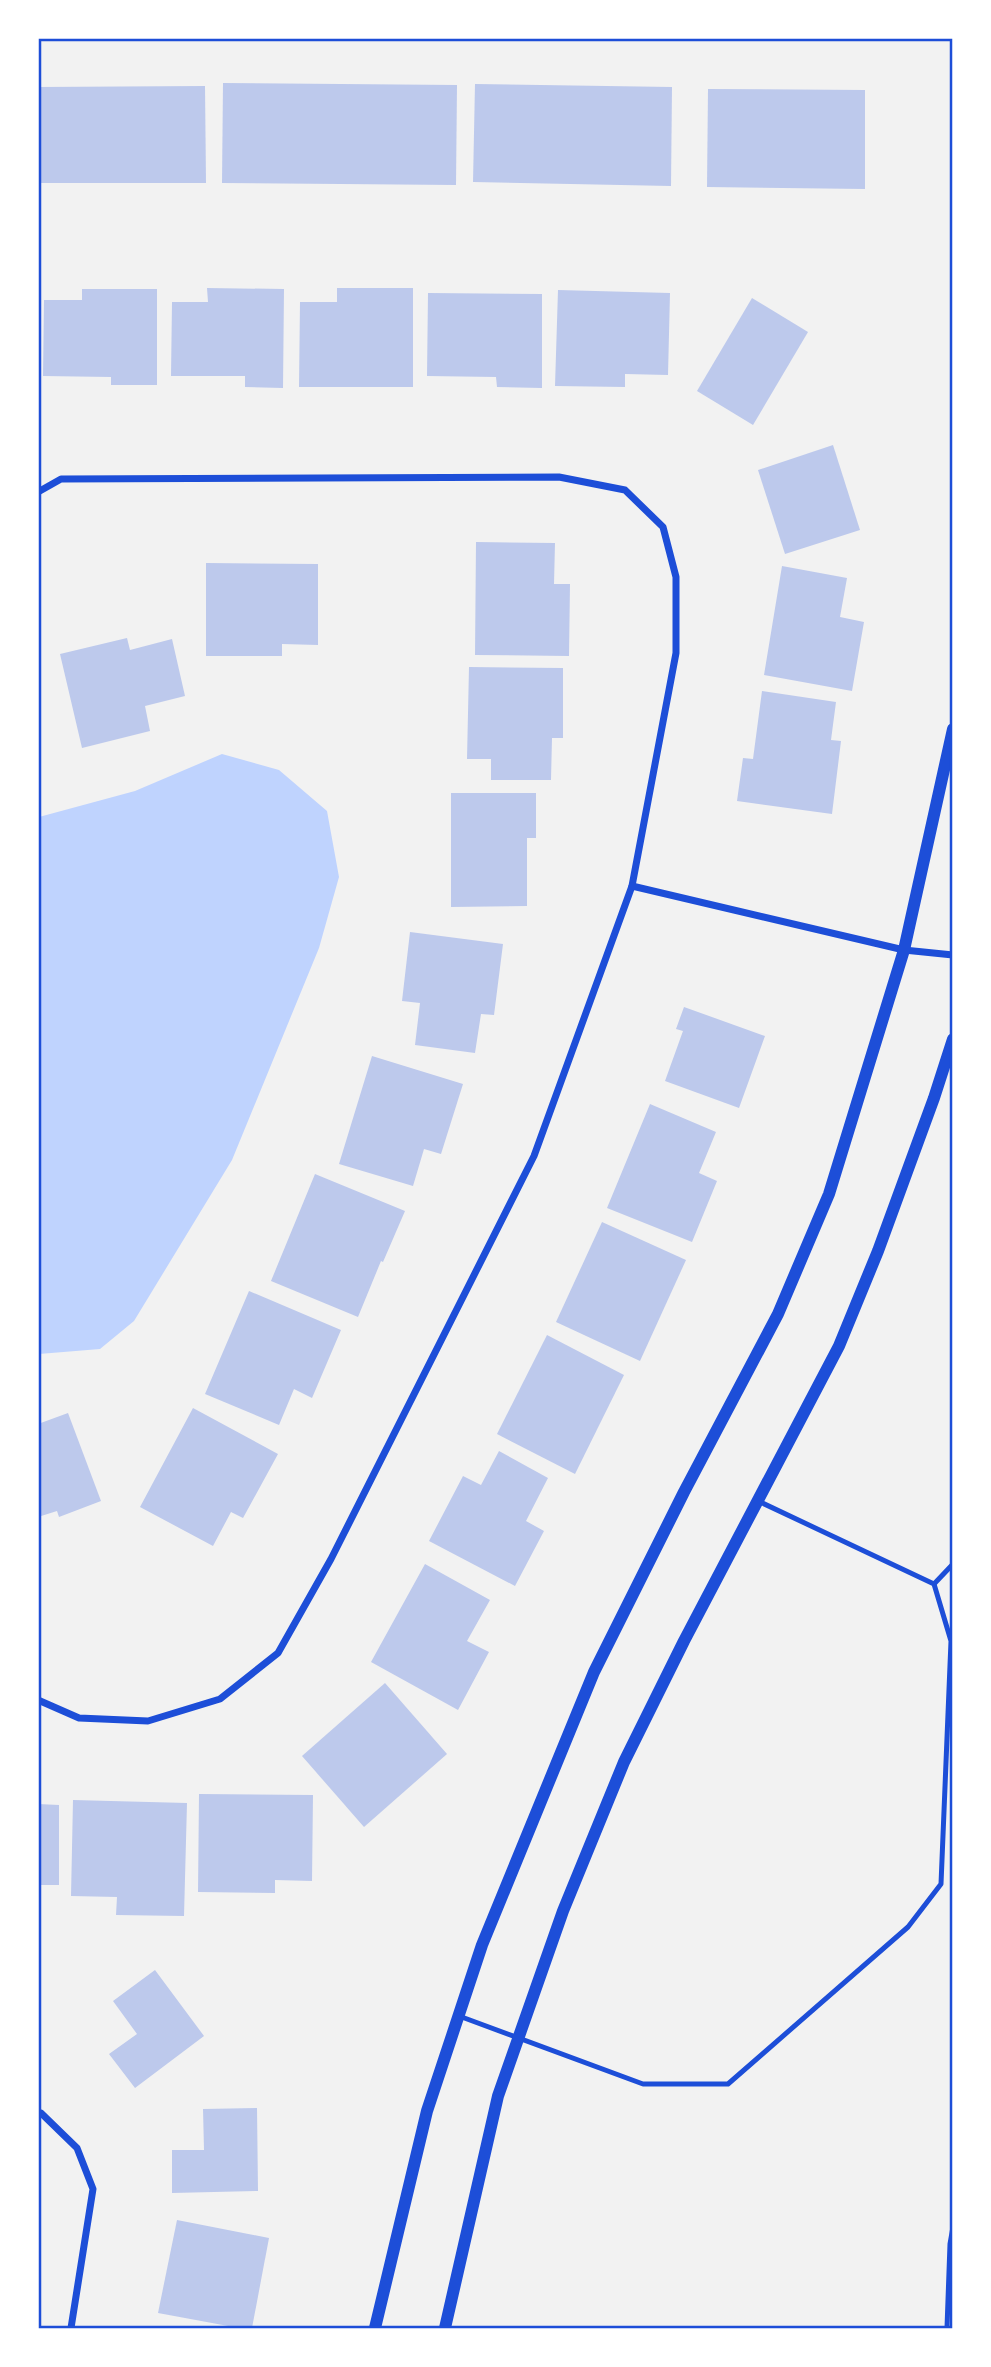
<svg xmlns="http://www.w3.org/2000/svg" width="991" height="2367" font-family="'Titillium Web',sans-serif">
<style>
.water{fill:#bfd3fe}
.building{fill:#bdc9ec}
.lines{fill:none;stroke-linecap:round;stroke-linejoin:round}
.service{stroke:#1d4ed8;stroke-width:5}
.minor{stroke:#1d4ed8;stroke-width:7}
.tertiary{stroke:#1d4ed8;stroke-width:12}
.neatline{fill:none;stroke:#1d4ed8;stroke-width:2.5}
</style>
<rect width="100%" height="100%" fill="#f2f2f2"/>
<polygon class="water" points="222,754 279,770 327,811 339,877 319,948 232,1160 134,1321 100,1349 39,1354 39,817 135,791"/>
<g class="building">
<polygon points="223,83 457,85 456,185 222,183"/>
<polygon points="475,84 672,87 671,186 473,182"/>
<polygon points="205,86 206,183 38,183 38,87"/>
<polygon points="708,89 865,90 865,189 707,187"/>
<polygon points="207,288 284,289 283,388 245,387 245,376 171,376 172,302 208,302"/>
<polygon points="337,288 413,288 413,387 299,387 300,302 337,302"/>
<polygon points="82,289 157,289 157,385 111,385 111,377 43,376 44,300 82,300"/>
<polygon points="558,290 670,293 668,375 625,374 625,387 555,386"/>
<polygon points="428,293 542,294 542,388 497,387 496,377 427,376"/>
<polygon points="752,298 808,332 753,425 697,391"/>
<polygon points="833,445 860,530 785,554 758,470"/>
<polygon points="476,542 555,543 554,584 570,584 569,656 475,655"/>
<polygon points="206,563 318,564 318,645 282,644 282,656 206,656"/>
<polygon points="782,566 847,578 840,617 864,622 852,691 764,675"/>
<polygon points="127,638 130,650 172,639 185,696 145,706 150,731 82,748 60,654"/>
<polygon points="469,667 563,668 563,738 552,738 551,780 491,780 491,759 467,759"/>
<polygon points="762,691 836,702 831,740 841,741 832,814 737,801 743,758 753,759"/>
<polygon points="451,793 536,793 536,838 527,838 527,906 451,907"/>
<polygon points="410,932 503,944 494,1015 481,1014 475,1053 415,1045 420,1003 402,1001"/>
<polygon points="684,1007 765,1036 739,1108 665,1081 683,1031 676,1029"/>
<polygon points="372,1056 463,1084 441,1154 424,1149 413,1186 339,1164"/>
<polygon points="650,1104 716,1132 699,1173 717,1181 692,1242 607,1208"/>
<polygon points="315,1174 405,1211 383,1262 381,1261 358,1317 271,1281"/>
<polygon points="602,1222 686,1260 640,1361 556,1322"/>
<polygon points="249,1291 341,1330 312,1398 294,1389 279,1425 205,1394"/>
<polygon points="547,1335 624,1375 575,1474 497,1434"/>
<polygon points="193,1408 278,1454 243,1518 231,1512 213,1546 140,1507"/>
<polygon points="68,1413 101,1501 59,1517 57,1511 38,1517 38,1424"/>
<polygon points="499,1451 548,1478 526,1521 544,1531 515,1586 429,1541 463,1476 481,1485"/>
<polygon points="425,1564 490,1600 467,1641 489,1652 458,1710 371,1662"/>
<polygon points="385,1683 447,1754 364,1827 302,1756"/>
<polygon points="199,1794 313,1795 312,1881 275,1880 275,1893 198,1892"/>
<polygon points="73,1800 187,1803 184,1916 116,1915 117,1897 71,1896"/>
<polygon points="38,1804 59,1805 59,1885 38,1885"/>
<polygon points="155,1970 204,2036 135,2088 109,2054 137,2034 113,2001"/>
<polygon points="257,2108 258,2191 172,2193 172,2150 204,2150 203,2109"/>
<polygon points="177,2220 269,2238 252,2328 239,2328 158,2313"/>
</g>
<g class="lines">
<g class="service">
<polyline points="934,1584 953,1564"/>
<polyline points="459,2016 643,2084 728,2084 908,1927 941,1884 951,1641 934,1584 758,1501"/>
<polyline points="947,2328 950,2244 953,2227"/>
</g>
<g class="minor">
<polyline points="38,492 61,479 559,477 625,490 663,527 676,577 676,653 632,886 534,1156 331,1559 278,1653 220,1699 148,1721 79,1718 38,1700"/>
<polyline points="632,886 904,950 953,955"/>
<polyline points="38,2112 41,2113 77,2148 93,2189 71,2328"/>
</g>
<g class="tertiary">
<polyline points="375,2328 427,2111 482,1945 594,1672 684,1492 778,1314 829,1194 904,950 953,729"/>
<polyline points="445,2328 498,2096 563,1911 624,1762 684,1641 839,1346 878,1251 934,1098 953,1039"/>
</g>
</g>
<rect width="991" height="2367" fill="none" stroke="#ffffff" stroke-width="80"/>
<rect x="40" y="40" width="911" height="2287" class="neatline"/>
</svg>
